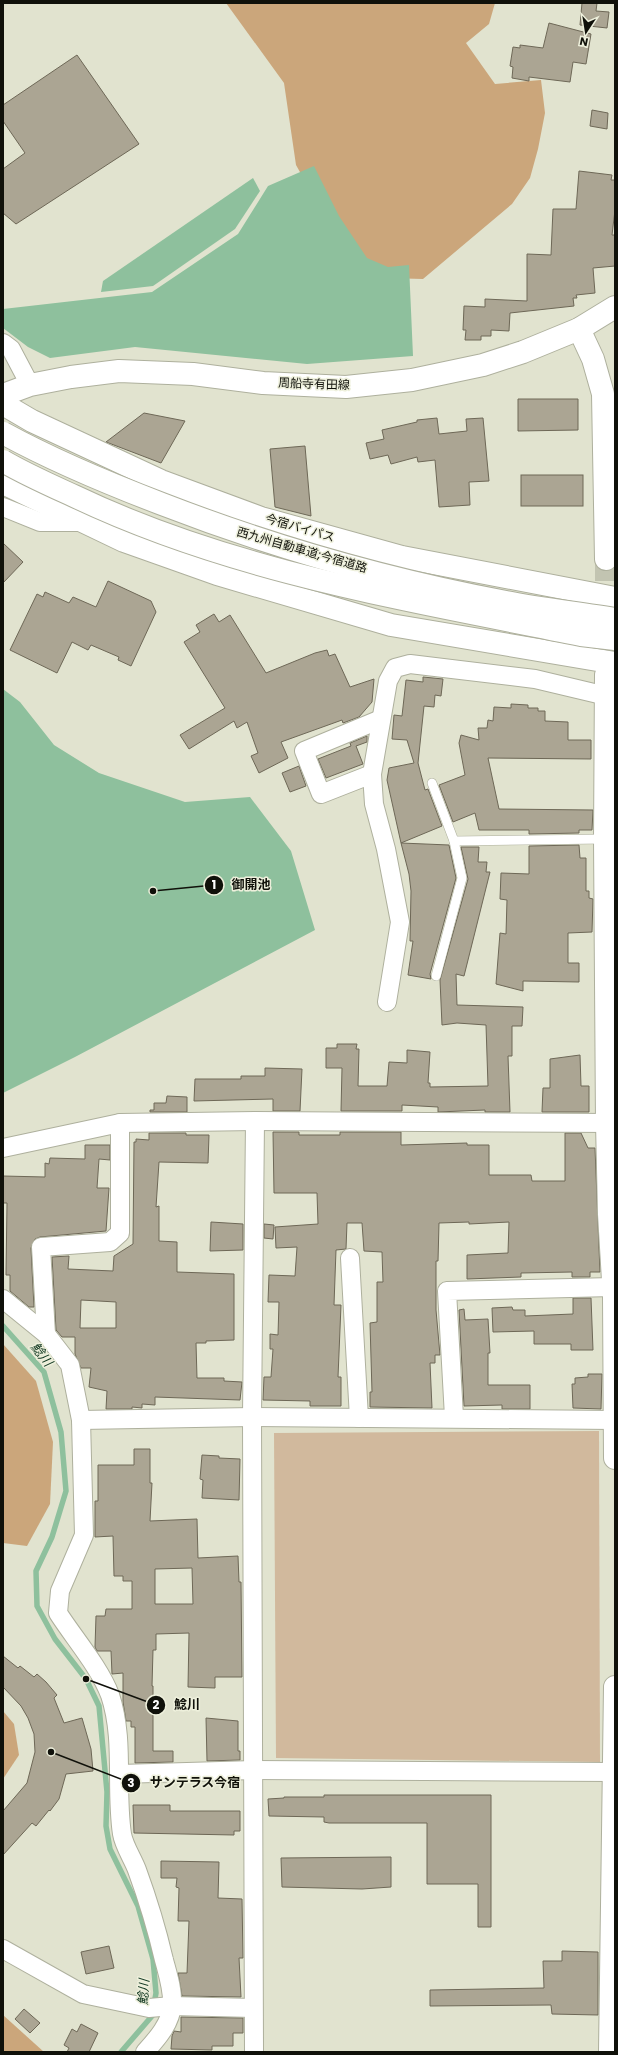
<svg xmlns="http://www.w3.org/2000/svg" width="618" height="2055" font-family="Poppins,'Noto Sans JP',sans-serif">
<style>
.green{fill:#d1b99d}
.forest{fill:#cba67b}
.water{fill:#8ec09d}
.lines{fill:none;stroke-linecap:round;stroke-linejoin:round}
.stream{stroke:#8ec09d;stroke-width:5.5}
.building{fill:#aba593;stroke:#6e6857;fill-rule:evenodd}
.tertiary-tunnel{stroke:#c2c4b1;stroke-width:22;stroke-dasharray:22 11;stroke-linecap:butt}
.service-casing{stroke:#aeb09d;stroke-width:10}
.minor-casing{stroke:#aeb09d;stroke-width:20}
.tertiary-casing{stroke:#aeb09d;stroke-width:24}
.secondary-casing{stroke:#aeb09d;stroke-width:24}
.trunk-casing{stroke:#aeb09d;stroke-width:24}
.service{stroke:#fff;stroke-width:9}
.minor{stroke:#fff;stroke-width:18}
.tertiary{stroke:#fff;stroke-width:22}
.secondary{stroke:#fff;stroke-width:22}
.trunk{stroke:#fff;stroke-width:22}
.motorway-bridge-casing{stroke:#aeb09d;stroke-width:24;stroke-linecap:butt}
.motorway-bridge{stroke:#fff;stroke-width:22}
.labels{text-anchor:middle;stroke-width:3;stroke-linejoin:round;paint-order:stroke}
.street-label{font-size:12px;fill:#10110a;stroke:#eef0dc}
.water-label{font-size:13px;font-style:italic;fill:#0e351e;stroke:#eef0dc}
.leader{fill:none;stroke:#10110a;stroke-width:1.5}
.callout-dot{fill:#10110a;stroke:#eef0dc;stroke-width:1.5}
.mark-label{font-size:12px;text-anchor:middle;font-weight:bold;fill:#fff}
.callout-label{font-size:13px;text-anchor:middle;font-weight:bold;fill:#10110a;stroke:#eef0dc;stroke-width:3;stroke-linejoin:round;paint-order:stroke}
</style>
<rect width="100%" height="100%" fill="#e1e3cf"/>
<polygon class="green" points="599,1431 600,1762 276,1758 274,1433"/>
<g class="forest">
<polygon points="226,3 495,3 489,24 466,43 495,84 541,80 545,113 538,149 530,178 512,204 423,279 387,278 327,220 296,165 284,83"/>
<polygon points="3,1344 36,1381 53,1442 50,1504 27,1546 3,1543"/>
<polygon points="3,1711 14,1724 19,1755 3,1779"/>
<polygon points="3,2015 44,2052 3,2052"/>
</g>
<g class="water">
<polygon points="314,166 339,216 367,258 388,267 409,265 413,356 307,364 135,347 50,358 28,347 3,328 3,309 152,292 238,234 268,186"/>
<polygon points="253,178 260,191 235,229 153,286 101,292 103,281"/>
<polygon points="3,689 20,702 54,745 99,773 185,802 250,797 291,851 315,930 75,1057 3,1093"/>
</g>
<g class="lines">
<polyline class="stream" points="3,1326 44,1372 61,1432 66,1491 52,1537 36,1571 37,1606 55,1639 86,1679 99,1706 107,1792 106,1826 110,1849 138,1906 153,1959 156,1993 152,2016 121,2052"/>
</g>
<g class="building">
<polygon points="582,3 597,3 596,11 609,12 607,28 580,25"/>
<polygon points="549,23 591,34 586,64 573,62 570,82 529,77 529,81 512,78 513,67 510,66 513,47 520,48 520,45 543,48"/>
<polygon points="77,55 139,144 16,224 3,213 3,169 25,153 3,121 3,105"/>
<polygon points="592,110 608,113 607,129 590,126"/>
<polygon points="579,171 612,175 611,180 615,180 615,210 612,235 615,235 615,266 593,268 595,293 576,295 577,298 573,298 574,306 510,313 509,331 491,330 491,336 481,336 481,340 465,340 466,330 463,330 464,306 485,307 485,299 527,301 527,254 551,255 553,209 576,209"/>
<polygon points="518,399 578,399 578,430 518,431"/>
<polygon points="144,413 185,421 161,463 106,442"/>
<polygon points="437,418 439,434 467,431 466,419 483,418 489,481 469,482 470,505 439,507 435,460 418,462 417,457 391,464 388,455 370,459 366,443 384,439 382,430 417,422 417,420"/>
<polygon points="305,446 311,516 275,507 270,449"/>
<rect x="521" y="475" width="62" height="31"/>
<polygon points="3,543 23,562 3,583"/>
<polygon points="108,581 151,601 156,612 131,666 118,660 119,657 91,645 88,650 72,642 57,673 10,650 37,594 43,597 45,592 69,603 73,597 96,607"/>
<polygon points="214,614 219,622 230,615 266,673 315,653 327,650 329,656 335,654 350,687 374,679 372,702 359,717 343,723 342,720 281,742 288,758 259,773 251,756 258,753 247,722 237,728 234,721 189,749 180,735 225,708 184,642 200,632 196,625"/>
<polygon points="423,677 443,679 441,696 435,695 434,707 424,706 418,763 425,790 428,789 442,826 401,843 387,780 389,768 414,763 407,740 392,739 394,715 402,716 406,680 423,682"/>
<polygon points="511,704 528,705 528,708 538,708 538,711 545,711 545,721 568,722 568,740 591,740 591,759 488,758 499,809 593,810 592,830 579,830 579,833 529,834 529,830 479,830 475,813 453,822 439,785 465,775 459,743 461,735 479,740 478,728 487,728 488,720 493,721 494,707 511,708"/>
<polygon points="367,736 367,742 356,746 363,764 326,778 318,759 351,746 350,743"/>
<polygon points="299,766 306,786 290,792 282,773"/>
<polygon points="401,843 449,845 456,878 430,974 431,979 408,975 413,941 410,941 411,891 409,874"/>
<polygon points="579,845 580,858 586,858 586,891 589,891 589,898 593,899 592,932 568,933 568,963 579,963 579,982 523,981 523,991 496,984 500,933 506,934 507,900 500,899 501,873 529,874 529,846"/>
<polygon points="461,847 479,847 478,862 487,862 486,872 490,872 464,976 456,974 457,1005 523,1007 522,1026 512,1026 512,1056 508,1056 510,1112 485,1112 485,1110 438,1112 438,1107 402,1105 402,1111 341,1111 342,1068 326,1068 326,1048 337,1048 337,1044 357,1044 356,1049 359,1049 358,1086 387,1086 389,1062 407,1063 407,1050 430,1052 428,1083 430,1083 430,1087 488,1086 486,1025 457,1023 442,1025 440,980 468,879"/>
<polygon points="580,1055 581,1086 589,1086 589,1112 542,1112 543,1088 550,1088 550,1059"/>
<polygon points="265,1068 302,1069 300,1111 273,1111 273,1099 194,1101 195,1079 241,1079 241,1076 265,1076"/>
<polygon points="167,1096 187,1097 187,1112 150,1112 150,1110 154,1110 154,1103 166,1103"/>
<polygon points="273,1132 299,1132 299,1135 340,1135 340,1132 401,1132 401,1145 467,1143 467,1145 489,1145 489,1175 531,1175 532,1181 565,1181 565,1133 581,1133 588,1148 595,1148 600,1272 590,1272 590,1277 572,1277 572,1272 521,1273 521,1277 467,1279 467,1255 508,1253 509,1222 469,1224 469,1222 439,1223 438,1261 436,1261 436,1310 440,1355 435,1355 435,1363 430,1363 432,1408 370,1407 370,1392 372,1392 370,1323 377,1322 377,1282 383,1282 382,1252 364,1251 362,1223 347,1223 346,1249 336,1250 334,1305 341,1305 338,1377 341,1377 341,1406 310,1406 310,1401 263,1400 264,1377 271,1377 273,1349 270,1349 270,1334 278,1335 279,1302 268,1302 269,1275 295,1276 297,1247 276,1248 275,1227 318,1224 317,1193 274,1193"/>
<path d="M149,1133H186V1135H209L208,1163L159,1162L156,1207L159,1206V1241L177,1242V1272L234,1274V1340L206,1341V1343H196L197,1378H224V1381L242,1382L240,1400L155,1397V1405L142,1404V1408L132,1407V1409H106L107,1391L89,1387L91,1368H81L75,1354V1337H62L56,1330L52,1257L69,1256L68,1269L113,1271L114,1256L133,1244L134,1142H136V1139L149,1140ZM81,1300L116,1302V1328H80Z"/>
<polygon points="85,1145 110,1145 110,1160 99,1159 97,1188 109,1188 106,1231 40,1237 35,1239 31,1248 34,1307 29,1307 10,1291 10,1275 6,1275 7,1203 3,1203 3,1176 45,1177 45,1163 49,1164 50,1158 85,1159"/>
<polygon points="211,1222 243,1224 243,1250 210,1251"/>
<polygon points="264,1224 274,1225 273,1239 264,1238"/>
<polygon points="573,1298 591,1298 593,1350 571,1350 571,1344 534,1344 534,1331 493,1332 492,1308 512,1307 513,1310 525,1310 525,1316 573,1314"/>
<polygon points="464,1309 465,1320 488,1319 490,1353 488,1353 488,1385 530,1385 530,1409 502,1409 502,1405 464,1406 459,1310"/>
<polygon points="588,1374 602,1374 601,1409 573,1408 572,1384 575,1384 575,1378 588,1377"/>
<path d="M134,1449H150V1483H152L150,1521L197,1519L198,1558L238,1556L239,1582H241L242,1677H215V1688L188,1687L189,1633L156,1634V1650H153L152,1686H153V1751H173V1762L135,1763V1727H131V1721H126L123,1702V1673L112,1674L111,1651H97L95,1647L96,1616H105L106,1609H132V1581H123V1576H114L113,1536L95,1537V1501H98V1465H134ZM192,1568L193,1604H155V1569Z"/>
<polygon points="202,1455 219,1456 219,1458 240,1459 239,1500 202,1498 203,1480 200,1479"/>
<polygon points="3,1656 18,1668 20,1666 34,1677 37,1674 46,1682 57,1695 54,1698 64,1723 82,1718 91,1749 93,1771 66,1774 59,1799 50,1811 49,1810 36,1826 32,1823 3,1855 3,1811 27,1783 35,1752 34,1734 28,1718 21,1706 3,1687"/>
<polygon points="206,1718 238,1721 238,1751 240,1751 240,1760 207,1761"/>
<polygon points="324,1795 491,1795 491,1927 478,1927 478,1884 427,1884 427,1823 329,1823 324,1822 324,1817 269,1816 268,1799 284,1798 284,1797 324,1797"/>
<polygon points="133,1805 170,1805 170,1811 240,1811 240,1831 234,1831 234,1835 134,1833"/>
<polygon points="391,1857 391,1887 362,1889 282,1887 281,1858"/>
<polygon points="161,1861 219,1862 218,1898 242,1899 243,1958 239,1958 241,1997 182,1996 178,1973 187,1973 189,1921 178,1921 179,1888 176,1887 177,1878 161,1878"/>
<polygon points="109,1946 114,1968 86,1974 81,1952"/>
<polygon points="562,1951 598,1952 598,2015 552,2014 551,2005 430,2006 430,1990 544,1988 543,1961 562,1961"/>
<polygon points="24,2009 40,2023 30,2033 15,2019"/>
<polygon points="181,2017 243,2018 243,2033 233,2033 233,2046 212,2046 212,2050 171,2049 172,2036 174,2031 181,2032"/>
<polygon points="81,2024 98,2033 89,2052 67,2052 69,2048 64,2045 72,2029 77,2032"/>
</g>
<g class="lines">
<polyline class="tertiary-tunnel" points="606,559 606,675"/>
<defs>
<g id="service">
<polyline points="432,783 454,841 462,878 436,976"/>
<polyline points="454,841 605,839"/>
</g>
<g id="minor">
<polyline points="3,343 11,349 30,385"/>
<polyline points="3,507 40,522 83,522"/>
<polyline points="372,774 321,794 304,751 381,719"/>
<polyline points="387,1002 400,922 386,849 374,804 372,774 388,681 395,668 410,664 535,679 615,698"/>
<polyline points="3,1148 120,1123 255,1121 615,1123"/>
<polyline points="350,1258 359,1418"/>
<path d="M3,1299L46,1334L70,1365L81,1420L84,1535L60,1591L58,1613C74,1638 100,1668 110,1695C125,1740 115,1788 122,1834C124,1846 133,1859 137,1870C148,1900 157,1930 164,1960C168,1975 173,1990 172,2005C171,2023 157,2039 145,2052"/>
<polyline points="46,1334 41,1247 110,1242 120,1233 120,1123"/>
<polyline points="454,1417 447,1291 613,1287"/>
<polyline points="81,1420 252,1417 615,1420"/>
<polyline points="120,1774 254,1770 615,1772"/>
<polyline points="3,1949 83,1994 149,2008 172,2006 253,2008"/>
<polyline points="254,2052 252,1417 255,1121"/>
</g>
<g id="tertiary">
<polyline points="579,329 593,359 603,394 606,559"/>
<polyline points="606,675 605,839 607,1123 609,1214 614,1297 615,1458"/>
<polyline points="610,2052 615,1687"/>
</g>
<polyline id="secondary" points="3,395 30,385 71,377 119,371 193,374 263,383 346,387 412,380 483,365 523,352 579,329 615,307"/>
<g id="trunk">
<polyline points="3,404 32,421 161,481 261,518 402,557 615,598"/>
<polyline points="3,483 124,541 217,574 391,625 615,663"/>
</g>
</defs>
<use href="#service" class="service-casing"/>
<use href="#minor" class="minor-casing"/>
<use href="#tertiary" class="tertiary-casing"/>
<use href="#secondary" class="secondary-casing"/>
<use href="#trunk" class="trunk-casing"/>
<use href="#service" class="service"/>
<use href="#minor" class="minor"/>
<use href="#tertiary" class="tertiary"/>
<use href="#secondary" class="secondary"/>
<use href="#trunk" class="trunk"/>
<defs>
<g id="motorway-bridge">
<path d="M3,433C54,461 107,483 162,504C273,547 389,580 506,602C542,609 579,613 615,619"/>
<path d="M3,461C25,474 50,485 74,496C233,572 409,600 581,635L615,639"/>
</g>
</defs>
<use href="#motorway-bridge" class="motorway-bridge-casing"/>
<use href="#motorway-bridge" class="motorway-bridge"/>
</g>
<g class="labels">
<g class="street-label">
<text transform="translate(314 384) rotate(2)" y="4">周船寺有田線</text>
<text transform="translate(300 528) rotate(16)" y="4">今宿バイパス</text>
<text transform="translate(302 550) rotate(16)" y="4">西九州自動車道;今宿道路</text>
</g>
<g class="water-label">
<text transform="translate(42 1354) rotate(51)" y="5">鯰川</text>
<text transform="translate(143 1992) rotate(-87)" y="5">鯰川</text>
</g>
</g>
<path class="leader" d="M153 891L214 885M86 1679L156 1705M51 1752L131 1783"/>
<g class="callout-dot">
<circle cx="153" cy="891" r="4"/>
<circle cx="86" cy="1679" r="4"/>
<circle cx="51" cy="1752" r="4"/>
<circle cx="214" cy="885" r="10"/>
<circle cx="156" cy="1705" r="10"/>
<circle cx="131" cy="1783" r="10"/>
</g>
<g class="mark-label">
<text x="214" y="889">1</text>
<text x="156" y="1709">2</text>
<text x="131" y="1787">3</text>
</g>
<g class="callout-label">
<text x="251" y="889">御開池</text>
<text x="187" y="1709">鯰川</text>
<text x="195" y="1787">サンテラス今宿</text>
</g>
<rect width="618" height="2055" fill="none" stroke="#10110a" stroke-width="8"/>
<g transform="translate(586 32) rotate(192)" stroke="#eef0dc" stroke-width="3" paint-order="stroke">
<path d="M0-3L7 15L0 10L-7 15Z" fill="#10110a"/>
<text y="-6" font-size="11" font-weight="bold" text-anchor="middle" fill="#10110a">N</text>
</g>
</svg>
